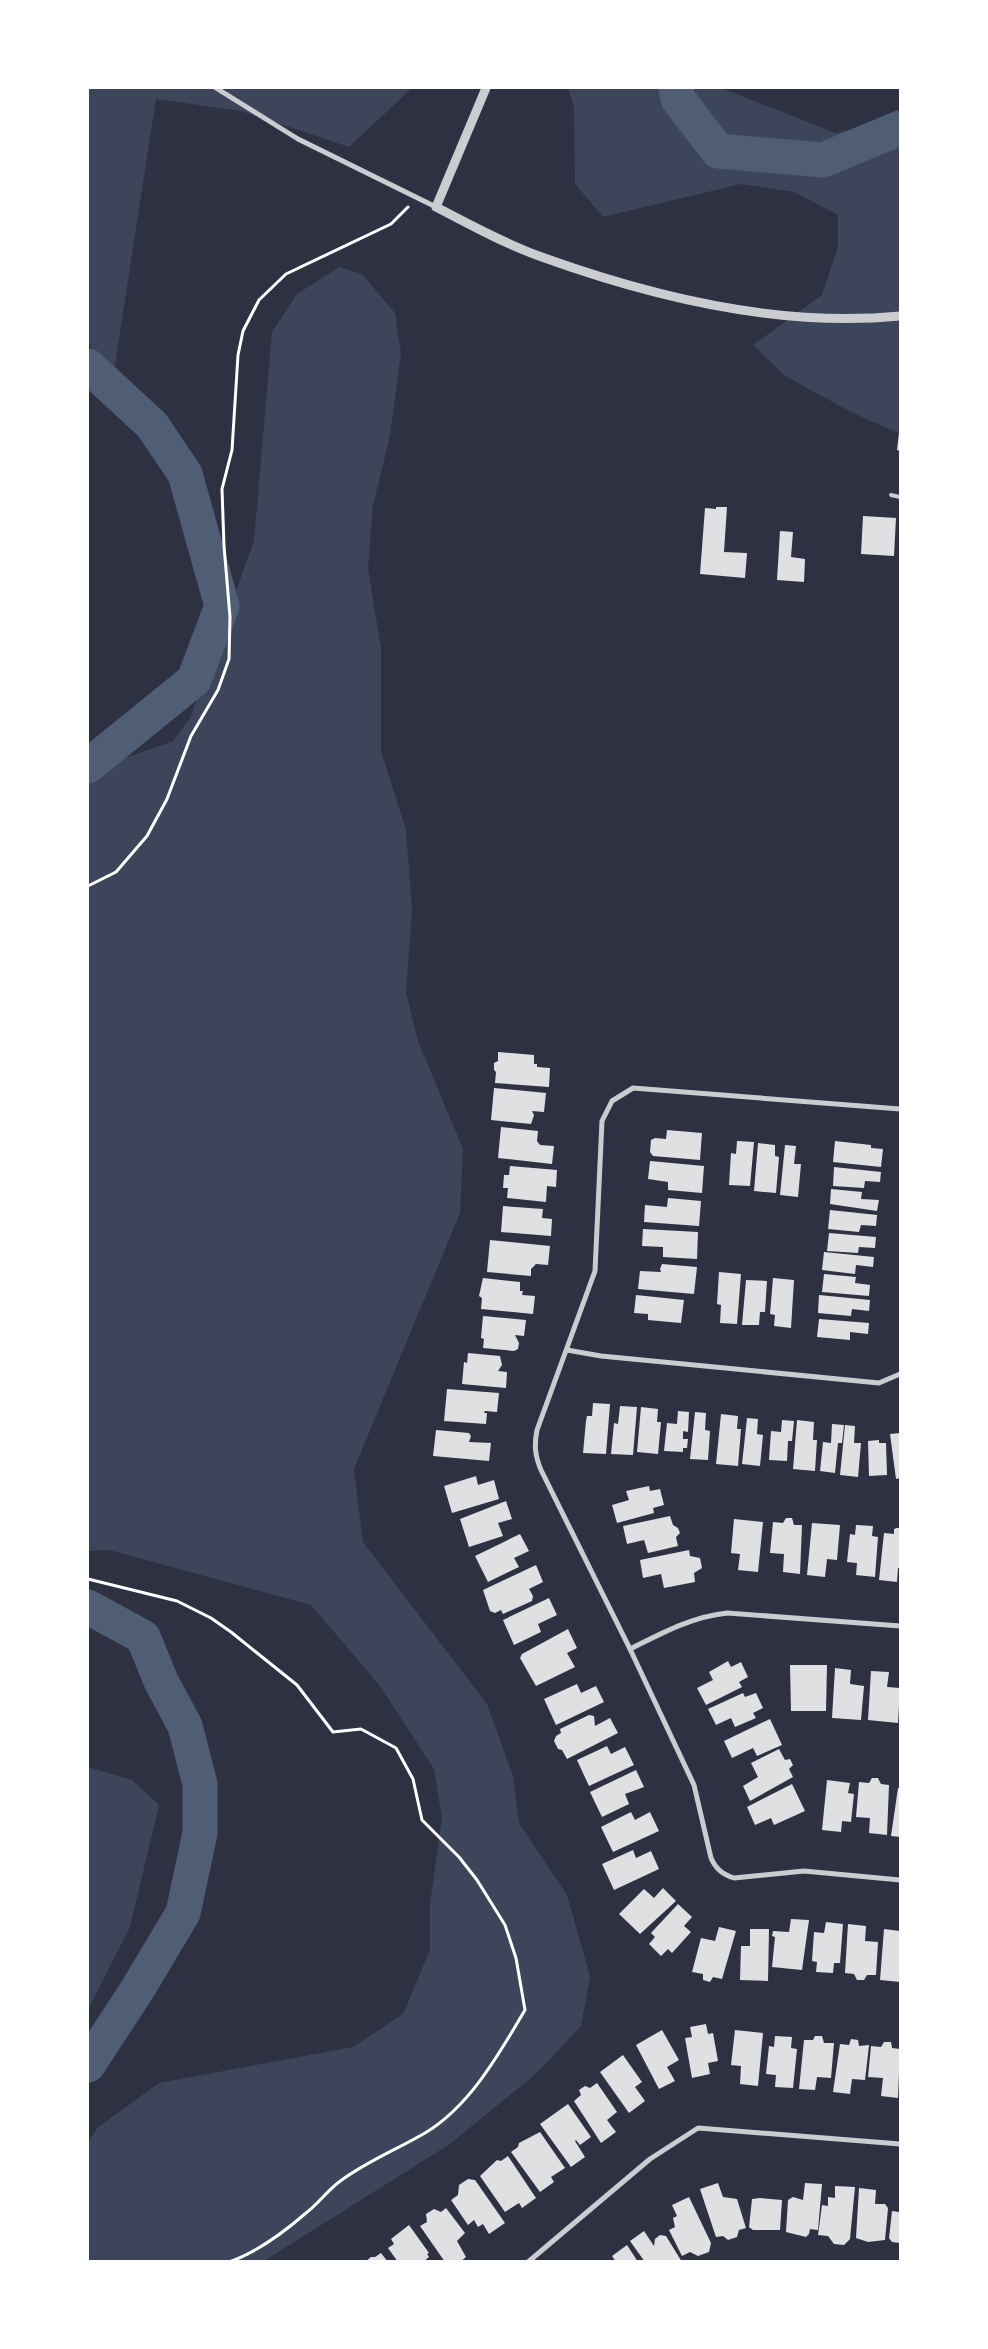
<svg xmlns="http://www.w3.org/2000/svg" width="988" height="2349" font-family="Quicksand,sans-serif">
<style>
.green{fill:#3c4559}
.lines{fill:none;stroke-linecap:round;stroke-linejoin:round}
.river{stroke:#4f5d75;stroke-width:35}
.building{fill:#e0e0e3}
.path{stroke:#fff;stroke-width:3}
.service{stroke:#caccd0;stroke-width:4}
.minor{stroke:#caccd0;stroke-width:5}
.tertiary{stroke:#caccd0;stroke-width:9}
</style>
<rect width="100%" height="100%" fill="#2d3142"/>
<g class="green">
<polygon points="88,88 412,88 349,147 241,111 156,99 112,384 96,354 88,343"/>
<polygon points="568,88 721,88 836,133 900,119 900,434 853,413 785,376 753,345 822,295 838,247 838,215 794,192 741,184 603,217 575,184 574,106"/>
<polygon points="339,267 362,274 395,313 401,353 390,436 373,505 368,568 381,648 381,751 406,829 412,909 406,992 418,1041 463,1149 460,1213 354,1469 363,1542 487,1704 513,1776 519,1823 567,1895 590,1976 581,2026 537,2073 450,2144 264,2261 88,2261 88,2143 97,2128 159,2083 353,2047 403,2014 430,1950 430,1904 442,1818 434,1769 380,1686 311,1605 109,1550 88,1551 88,777 100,767 173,741 190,718 254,541 272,332 297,294"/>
<polygon points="88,1767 132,1780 159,1805 130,1927 88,2010"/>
</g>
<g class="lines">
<g class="river">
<polyline points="676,88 678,99 718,151 823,160 900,128"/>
<polyline points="88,366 152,425 185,474 222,606 194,680 88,766"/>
<polyline points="88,1607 143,1637 161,1681 185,1726 200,1784 200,1833 183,1913 137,1990 88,2065"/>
</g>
</g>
<g class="building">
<polygon points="900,424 900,451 897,450"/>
<polygon points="716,507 727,507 724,552 747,553 745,578 700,574 705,508 716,509"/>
<polygon points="863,516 896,518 894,556 861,554"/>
<polygon points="780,531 793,532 791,557 805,559 804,582 777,580"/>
<polygon points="498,1052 534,1055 534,1064 537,1064 537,1067 550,1068 549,1087 495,1083 496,1072 494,1070 494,1063 498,1061"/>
<polygon points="494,1088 546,1093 544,1112 532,1111 534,1115 531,1124 491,1120"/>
<polygon points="501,1127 538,1131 537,1141 540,1145 554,1146 552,1164 498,1158"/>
<polygon points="667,1130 702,1133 700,1160 653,1156 650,1152 651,1140 655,1138 666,1139"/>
<polygon points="737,1141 754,1142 750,1186 729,1185 731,1153 736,1154"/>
<polygon points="835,1141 871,1145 871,1148 883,1149 881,1167 833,1162"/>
<polygon points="758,1143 775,1145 775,1156 779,1157 776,1193 754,1191"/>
<polygon points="785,1145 796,1146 794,1164 801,1164 798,1197 780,1195"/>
<polygon points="650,1161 704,1166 702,1193 668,1190 668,1182 648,1179"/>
<polygon points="510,1166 557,1170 556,1187 547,1186 546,1202 507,1198 508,1188 503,1188 504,1175 509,1175"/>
<polygon points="834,1167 881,1172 880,1182 865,1181 864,1188 833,1186"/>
<polygon points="831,1189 862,1192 861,1199 879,1200 877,1211 830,1204"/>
<polygon points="668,1198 701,1201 699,1226 644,1222 645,1205 667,1207"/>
<polygon points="503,1206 543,1209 542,1218 552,1219 551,1236 501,1232"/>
<polygon points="830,1210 877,1215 876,1226 861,1225 859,1232 828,1229"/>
<polygon points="643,1229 698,1232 697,1259 663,1257 663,1247 642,1246"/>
<polygon points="829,1233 876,1237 875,1248 859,1247 858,1253 827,1251"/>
<polygon points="490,1240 550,1246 548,1265 536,1264 531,1269 531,1276 487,1272"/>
<polygon points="824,1252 874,1257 873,1267 856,1265 855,1274 822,1270"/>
<polygon points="662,1264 697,1267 694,1294 638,1289 640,1271 661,1272 660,1269"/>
<polygon points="719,1272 741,1274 737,1324 720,1323 721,1305 717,1304"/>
<polygon points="824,1274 856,1277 855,1283 870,1285 869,1296 822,1292"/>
<polygon points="483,1278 520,1282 520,1291 523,1291 522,1295 535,1296 533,1314 481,1309 482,1298 479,1296"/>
<polygon points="773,1278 794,1280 791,1328 774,1326 775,1315 770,1314"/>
<polygon points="746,1280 767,1281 765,1312 760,1312 759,1325 742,1325"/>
<polygon points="636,1295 684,1300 681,1323 648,1320 648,1314 634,1313"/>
<polygon points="819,1295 870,1300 869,1311 852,1309 851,1316 818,1313"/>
<polygon points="483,1316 526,1320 524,1336 515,1335 519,1343 518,1349 514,1351 483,1348 484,1339 481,1338"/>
<polygon points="819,1319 869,1323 868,1334 850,1332 850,1340 817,1337"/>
<polygon points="468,1353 500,1356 502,1365 498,1371 507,1372 506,1388 462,1384 464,1362 467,1363"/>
<polygon points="447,1389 499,1393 497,1412 485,1411 484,1413 487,1413 486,1424 444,1421"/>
<polygon points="593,1403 610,1404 606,1454 583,1453 586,1421 587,1416 592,1416"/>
<polygon points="620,1406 637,1407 633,1455 611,1454 614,1423 618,1424"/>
<polygon points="641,1407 658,1409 657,1422 661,1422 658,1454 637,1452"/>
<polygon points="678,1411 689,1412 688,1432 683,1431 683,1439 688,1439 687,1448 683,1448 683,1452 664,1451 667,1423 677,1424"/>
<polygon points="695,1412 706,1413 705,1430 710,1431 708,1460 690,1459"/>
<polygon points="721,1414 738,1416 737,1429 741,1429 738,1466 716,1464"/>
<polygon points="747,1418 758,1419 757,1434 763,1435 760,1466 742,1464"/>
<polygon points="782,1420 794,1421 792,1441 788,1441 787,1461 769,1460 771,1431 781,1432"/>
<polygon points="797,1420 814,1422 813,1440 817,1440 815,1471 793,1469"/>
<polygon points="832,1424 844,1425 842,1443 838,1443 835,1473 820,1471 823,1442 831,1443"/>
<polygon points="845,1425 855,1426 854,1443 861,1443 858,1477 840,1475"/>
<polygon points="436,1430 469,1433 471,1436 469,1442 491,1443 489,1461 433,1456"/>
<polygon points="900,1433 900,1478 896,1479 890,1434"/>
<polygon points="879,1440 879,1443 886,1443 887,1475 869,1476 868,1441"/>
<polygon points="476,1476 478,1485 494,1480 499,1499 452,1513 444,1486"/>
<polygon points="649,1486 650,1491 660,1489 664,1505 653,1508 654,1513 617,1523 612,1505 629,1500 626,1491"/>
<polygon points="506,1501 512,1519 498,1523 503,1536 469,1547 460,1519"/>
<polygon points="670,1516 673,1525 678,1528 680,1533 676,1537 678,1546 648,1553 644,1540 627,1544 623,1526"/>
<polygon points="786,1518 792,1518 794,1525 802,1525 800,1574 783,1572 784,1554 770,1553 773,1522 783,1523"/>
<polygon points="734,1519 763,1522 758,1572 738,1570 740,1554 731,1553"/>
<polygon points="812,1523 840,1525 837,1560 827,1559 825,1577 807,1575"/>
<polygon points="856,1525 873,1526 872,1536 878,1537 875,1577 856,1575 857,1563 847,1562 850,1534 855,1535"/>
<polygon points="897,1528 900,1528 900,1568 898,1568 897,1582 879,1580 884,1533 894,1534 894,1529"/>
<polygon points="520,1534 529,1551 514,1558 519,1567 488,1582 475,1556"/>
<polygon points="689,1550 690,1556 700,1558 702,1568 694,1573 695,1582 664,1588 661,1574 643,1578 640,1560"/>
<polygon points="536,1565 543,1582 529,1589 533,1596 532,1601 503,1614 501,1610 495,1613 490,1611 483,1590"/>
<polygon points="549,1598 557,1615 538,1624 541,1632 514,1645 503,1620"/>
<polygon points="568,1629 577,1648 567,1653 575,1667 536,1686 520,1658 522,1654"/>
<polygon points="728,1661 731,1667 741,1662 748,1677 739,1682 742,1687 706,1705 697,1688 713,1680 709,1672"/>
<polygon points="790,1665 827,1665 826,1711 791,1711"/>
<polygon points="835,1668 851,1670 850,1684 864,1686 861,1720 832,1718"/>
<polygon points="871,1671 889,1672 887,1687 900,1688 898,1723 868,1720"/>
<polygon points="577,1684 581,1693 596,1686 604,1702 556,1725 544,1699"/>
<polygon points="743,1693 745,1697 756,1693 763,1708 753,1713 756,1718 735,1727 731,1718 716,1725 708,1709"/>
<polygon points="589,1715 594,1716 595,1726 610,1718 618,1733 567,1759 562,1750 558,1749 554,1741 556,1736 561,1733 560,1729"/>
<polygon points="770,1719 782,1745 757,1756 753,1748 732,1758 724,1741"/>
<polygon points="607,1746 611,1754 625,1747 634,1765 589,1786 577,1760"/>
<polygon points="779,1749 785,1760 790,1759 793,1765 789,1769 793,1777 750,1801 743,1786 758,1777 751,1763"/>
<polygon points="636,1770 644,1787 625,1794 629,1804 602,1817 590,1792"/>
<polygon points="872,1778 878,1778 881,1784 889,1785 887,1835 869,1833 870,1818 856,1817 859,1782 869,1783"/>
<polygon points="827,1780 850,1783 848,1793 854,1794 851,1822 842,1821 841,1832 822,1830"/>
<polygon points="792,1784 805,1811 774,1825 771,1818 755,1825 747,1807"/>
<polygon points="898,1788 900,1788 900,1837 891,1836"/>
<polygon points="631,1812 635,1820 650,1812 659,1831 613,1852 601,1827"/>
<polygon points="633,1850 636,1858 651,1851 659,1869 614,1890 602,1864"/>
<polygon points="663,1888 676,1901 640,1934 619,1914 644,1889 654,1898"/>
<polygon points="678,1904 692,1917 684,1926 691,1932 672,1953 668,1949 661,1956 649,1944 655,1937 651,1933"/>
<polygon points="791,1919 809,1920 802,1970 772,1967 775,1937 772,1936 773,1931 789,1932"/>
<polygon points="826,1922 843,1924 840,1963 834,1963 833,1973 816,1972 817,1962 812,1961 814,1932 824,1933"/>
<polygon points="848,1924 866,1926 865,1941 878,1942 876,1975 867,1975 864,1980 857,1980 854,1974 845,1973"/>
<polygon points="719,1927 736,1931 722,1979 713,1977 710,1982 703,1980 703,1974 692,1972 701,1938 715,1941"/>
<polygon points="750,1929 769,1929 768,1981 740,1980 741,1946 750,1946"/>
<polygon points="884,1929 900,1931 900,1982 880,1980"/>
<polygon points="706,2024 708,2034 713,2033 718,2061 708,2063 710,2074 692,2078 685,2038 692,2037 690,2027"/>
<polygon points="662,2030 679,2060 667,2067 675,2081 659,2089 636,2045"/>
<polygon points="735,2030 763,2033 758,2086 740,2084 741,2066 731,2065"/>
<polygon points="775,2036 792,2037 791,2048 797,2049 793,2088 775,2087 776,2075 766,2074 769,2046 774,2047"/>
<polygon points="815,2036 822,2036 824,2043 834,2043 831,2078 817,2077 815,2090 799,2089 804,2040 813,2040"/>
<polygon points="851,2039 858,2040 859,2046 869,2045 865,2080 852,2079 850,2094 833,2092 840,2044 849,2045"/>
<polygon points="884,2042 891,2042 892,2048 900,2049 898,2098 881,2096 883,2078 868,2077 871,2046 881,2047"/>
<polygon points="623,2055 642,2082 635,2087 645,2101 629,2113 600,2072"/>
<polygon points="597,2083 617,2112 607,2120 616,2132 601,2143 574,2101 581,2095 579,2090 585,2086 590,2088"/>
<polygon points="568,2104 591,2137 580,2145 576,2140 575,2141 585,2157 571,2167 540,2124"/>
<polygon points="540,2132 565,2168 551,2177 554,2182 540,2192 511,2152 518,2147 519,2143"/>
<polygon points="508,2156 536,2198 522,2208 519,2203 505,2212 480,2176 497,2160 501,2161"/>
<polygon points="468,2179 475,2180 505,2223 489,2234 483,2224 478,2227 474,2220 468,2225 451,2200 458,2195 459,2185"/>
<polygon points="718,2183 723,2197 737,2199 746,2228 739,2230 737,2237 728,2240 723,2236 716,2237 700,2189"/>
<polygon points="805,2183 822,2184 818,2230 810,2229 809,2234 806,2237 786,2232 788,2200 793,2197 803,2200"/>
<polygon points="835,2186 855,2187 850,2239 844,2245 834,2244 828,2236 818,2235 822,2205 828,2206 828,2197 835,2198"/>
<polygon points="859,2188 876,2190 875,2204 885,2204 888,2208 885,2240 868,2242 856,2238"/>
<polygon points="689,2197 711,2243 709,2252 698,2256 690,2252 682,2256 669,2230 675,2227 673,2218 677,2216 672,2205"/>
<polygon points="760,2198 782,2200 780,2230 753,2230 749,2227 752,2199"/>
<polygon points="899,2207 900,2207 900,2243 892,2242 889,2238 892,2211 899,2212"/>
<polygon points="446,2208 465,2233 457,2241 466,2257 460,2262 445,2262 420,2226 427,2222 426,2214 434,2209 441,2212"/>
<polygon points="409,2225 429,2253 427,2254 429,2257 423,2262 398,2262 388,2248 394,2244 391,2239"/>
<polygon points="644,2231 654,2246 655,2239 660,2235 666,2236 682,2262 645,2262 630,2241"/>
<polygon points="627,2245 638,2262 616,2262 612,2256"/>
<polygon points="381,2253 388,2262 365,2262 371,2257 375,2257"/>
</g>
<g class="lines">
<g class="path">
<polyline points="88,886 116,872 147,836 167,799 191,736 218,690 229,659 230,617 224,546 222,489 232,450 238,355 243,331 259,300 286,274 391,224 408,207"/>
<path d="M88,1579L177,1601L211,1618L231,1632L297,1685L333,1732L361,1729L396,1748L413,1779L422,1820L459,1857L477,1880L505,1925L516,1958L525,2010C499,2054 470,2106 425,2133C396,2150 367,2161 339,2182C327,2191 318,2204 306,2213C283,2233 258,2252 229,2262"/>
</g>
<polyline class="service" points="891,495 900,497"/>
<g class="minor">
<polyline points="216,88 298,139 436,207"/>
<path d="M900,1109L633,1088L612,1101L602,1121L595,1271L537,1430C534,1445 535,1456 541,1470L630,1649L694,1785L711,1858C716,1869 722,1874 734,1878L804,1871L900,1880"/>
<polyline points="567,1350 601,1356 879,1383 900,1374"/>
<path d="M630,1649C662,1633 691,1617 727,1613L900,1626"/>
<polyline points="528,2262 650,2159 698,2128 900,2144"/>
</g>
<path class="tertiary" d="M486,88L436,207C469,224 503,243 539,256C652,297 780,328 900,316"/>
</g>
<rect width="988" height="2349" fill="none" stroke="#ffffff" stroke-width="178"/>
</svg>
